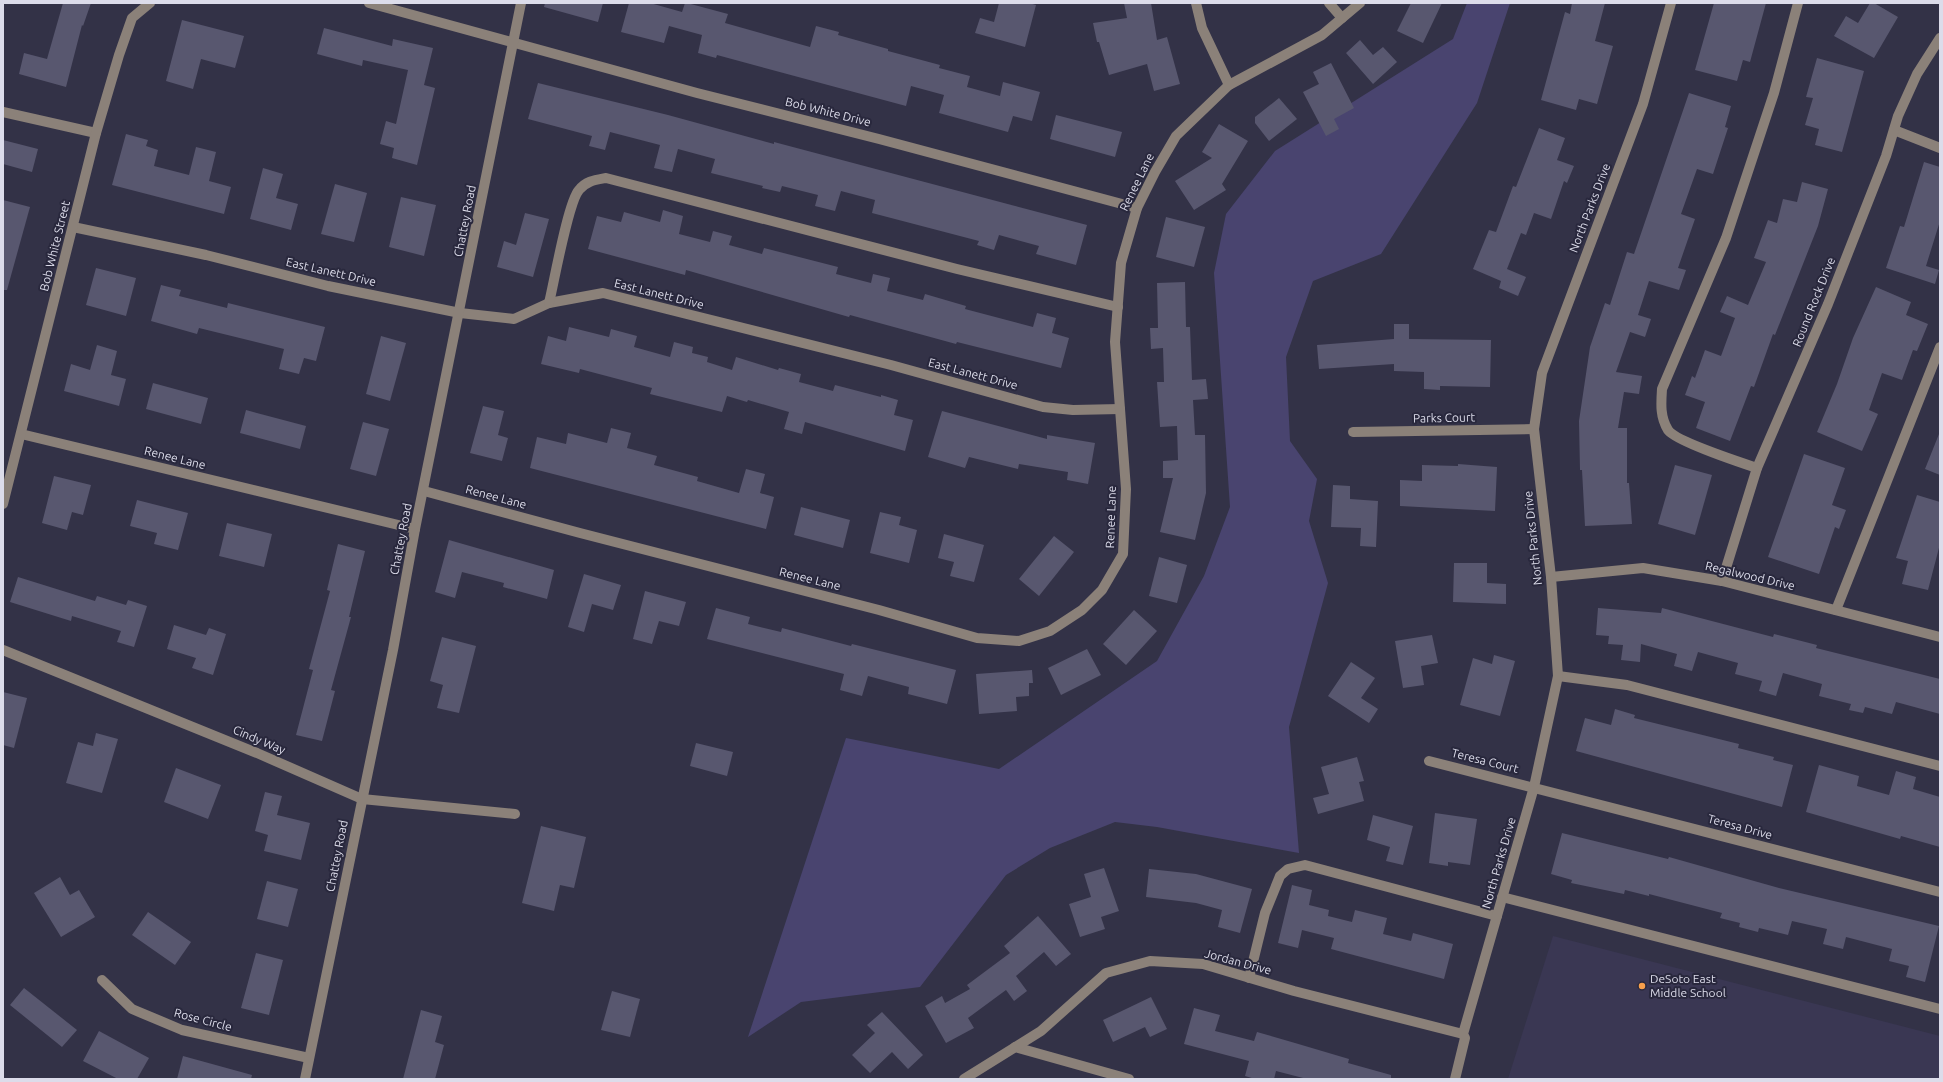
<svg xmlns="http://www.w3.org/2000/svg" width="1943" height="1082" font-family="Ubuntu,sans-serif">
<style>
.built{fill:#3a3753}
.green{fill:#49446f}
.building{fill:#58576f}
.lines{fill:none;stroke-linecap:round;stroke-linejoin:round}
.minor{stroke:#8b8179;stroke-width:10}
.poi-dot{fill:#f9a04c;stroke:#29283d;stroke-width:1.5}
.labels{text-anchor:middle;stroke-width:4;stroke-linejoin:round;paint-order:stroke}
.street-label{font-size:12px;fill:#dcdcea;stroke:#29283d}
.poi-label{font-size:12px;fill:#dcdcea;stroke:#29283d;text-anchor:start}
</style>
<rect width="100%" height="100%" fill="#333247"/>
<polygon class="built" points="1553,936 1940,1036 1940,1079 1508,1079"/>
<polygon class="green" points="1467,3 1510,3 1477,103 1381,254 1313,281 1286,357 1290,441 1317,479 1309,521 1328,583 1289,727 1299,853 1157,827 1115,822 1050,848 1006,875 920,987 801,1002 748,1037 846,738 999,769 1157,661 1204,576 1230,507 1214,273 1226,214 1275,151 1453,39"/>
<g class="building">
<polygon points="63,3 91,3 83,26 82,25 66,87 19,74 24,53 47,59"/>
<polygon points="545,3 603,3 598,22 544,7"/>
<polygon points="629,3 650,3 682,12 685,3 687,3 728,14 725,23 810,47 816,26 839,32 838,35 888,49 888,51 940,65 939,68 970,76 967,87 1000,96 1003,82 1040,92 1032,121 1013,116 1008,132 939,113 944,95 911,86 906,106 717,55 716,58 698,53 702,35 669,26 664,43 621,32"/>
<polygon points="999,3 1029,3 1036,5 1025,47 975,33 980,18 994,22"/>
<polygon points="1124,3 1151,3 1157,40 1167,37 1180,84 1154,91 1147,64 1109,75 1099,42 1097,42 1093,23 1127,18"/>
<polygon points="1411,3 1442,3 1423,43 1397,31"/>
<polygon points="1572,3 1605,3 1595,41 1613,46 1597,104 1579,99 1576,110 1541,100 1565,12 1570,14"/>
<polygon points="1714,3 1766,3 1750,62 1743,60 1737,81 1695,70"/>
<polygon points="1870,3 1874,3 1898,17 1874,58 1834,36 1846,16 1858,23"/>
<polygon points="182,20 244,36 235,68 201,59 193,89 166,81"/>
<polygon points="324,28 392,46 393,39 433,48 424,85 435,88 417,165 392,158 394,148 380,144 386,121 396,124 408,70 363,60 362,66 317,54"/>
<polygon points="1360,40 1373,55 1383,47 1397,62 1373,84 1346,53"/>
<polygon points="1817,58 1864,71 1842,152 1815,145 1819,129 1805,125 1813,98 1806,97"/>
<polygon points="1331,63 1354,108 1334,119 1339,129 1326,136 1303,92 1319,84 1313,72"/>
<polygon points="538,83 668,115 774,144 774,142 1087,225 1076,265 1036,254 1039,246 999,235 994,250 977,245 979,241 872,213 875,200 841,191 835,211 815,206 818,195 782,186 780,192 762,188 763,186 711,173 715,159 678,149 672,172 654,168 660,145 610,132 605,150 589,146 592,136 528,119"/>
<polygon points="1689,93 1731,106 1725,127 1728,128 1713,174 1697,169 1681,214 1695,219 1678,268 1686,270 1679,290 1649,281 1638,315 1651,319 1645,337 1630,332 1616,372 1642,376 1639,394 1624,392 1618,428 1627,428 1627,483 1629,483 1632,524 1585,526 1582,470 1580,470 1579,421 1590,347 1605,303 1610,305 1627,252 1634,254"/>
<polygon points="1279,98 1297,119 1269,141 1255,123 1255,117"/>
<polygon points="1056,115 1122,132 1115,157 1050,139"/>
<polygon points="1219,124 1248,141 1222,184 1226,190 1194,210 1175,181 1212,158 1202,152"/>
<polygon points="1539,128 1565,138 1557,160 1574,166 1567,183 1564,181 1551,219 1534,213 1526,235 1521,233 1507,269 1526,277 1518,296 1499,288 1501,281 1473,269 1489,230 1496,232 1513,186 1516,187"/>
<polygon points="126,134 148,140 146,146 158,150 154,166 189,175 196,147 216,152 209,181 231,187 224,214 112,185"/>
<polygon points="3,140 38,149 32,172 3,164"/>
<polygon points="1924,162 1940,167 1940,221 1926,266 1939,270 1935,284 1886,268 1900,226 1904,227"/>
<polygon points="263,168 283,174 276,198 298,204 291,230 250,219"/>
<polygon points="1802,182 1828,189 1818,226 1775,335 1773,334 1754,387 1751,386 1730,441 1696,428 1705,402 1685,395 1692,376 1695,378 1705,350 1721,356 1735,318 1720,312 1727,296 1748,305 1766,262 1754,258 1768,220 1777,223 1783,199 1797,202"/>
<polygon points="335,184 367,193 354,242 321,234"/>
<polygon points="401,197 436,205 424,256 389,247"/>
<polygon points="3,200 30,207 7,290 3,290"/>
<polygon points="663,210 683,216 679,234 710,242 713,231 732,236 729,245 762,254 764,248 838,267 836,274 871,283 873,274 890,278 887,291 923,300 925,294 966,306 965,309 1033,327 1037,313 1056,318 1052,333 1069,338 1061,368 957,342 956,344 850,315 849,317 686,270 685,275 588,249 597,216 621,222 624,212 660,222"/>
<polygon points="525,213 549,219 533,277 497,267 504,241 516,245"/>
<polygon points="1166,217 1205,227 1194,267 1156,257"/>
<polygon points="96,268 136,278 126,316 86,305"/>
<polygon points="1185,282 1186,327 1190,327 1192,380 1206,379 1208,399 1193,400 1195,435 1205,435 1206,493 1195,540 1160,532 1173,478 1163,478 1163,461 1178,460 1177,426 1160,427 1157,382 1164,382 1163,348 1151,349 1150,328 1158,328 1157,283"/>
<polygon points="161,285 181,290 179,296 227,308 228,303 325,327 316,361 304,358 299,374 279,369 284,349 199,328 197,334 151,321"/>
<polygon points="1876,287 1911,302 1906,315 1928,324 1917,351 1913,350 1902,380 1882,373 1869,410 1878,414 1862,451 1817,432 1837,384 1853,338"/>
<polygon points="1394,324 1409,324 1409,339 1491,340 1490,387 1440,386 1440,390 1424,389 1424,372 1394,371 1394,364 1319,369 1317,345 1394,339"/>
<polygon points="569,327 609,337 611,329 637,336 634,347 670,357 674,342 693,347 692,353 708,357 707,362 732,370 736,357 778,370 779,368 801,374 799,382 833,391 835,385 881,397 881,395 898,400 894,415 913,420 905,451 805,422 802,434 784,429 789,412 748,400 747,402 727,396 722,412 650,394 652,388 580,369 579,373 541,364 548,336 566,341"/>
<polygon points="381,336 406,343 390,401 366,394"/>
<polygon points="97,345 117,351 111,375 126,379 119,406 64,391 71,364 90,370"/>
<polygon points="153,383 208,398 201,424 146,409"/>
<polygon points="483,406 504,411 498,435 508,438 502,461 470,453"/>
<polygon points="246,410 306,426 300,449 240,433"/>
<polygon points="942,411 1047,439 1047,435 1095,443 1088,484 1067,480 1068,472 1019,464 1018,469 969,457 965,468 928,457"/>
<polygon points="363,422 389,429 376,476 350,469"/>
<polygon points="611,428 631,433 627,448 657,456 654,465 698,477 697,481 739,493 746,469 765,474 760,493 774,497 766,529 530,468 537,437 566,444 568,433 607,443"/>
<polygon points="1939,434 1940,434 1940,475 1925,469"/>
<polygon points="1804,454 1845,468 1832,505 1846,510 1839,529 1835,527 1819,574 1768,557"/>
<polygon points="1458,464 1497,467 1495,511 1400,506 1400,480 1422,481 1422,465 1458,466"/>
<polygon points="1675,465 1712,475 1695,535 1658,524"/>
<polygon points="54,476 91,485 83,515 72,512 67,530 42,523"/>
<polygon points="1333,485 1350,486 1350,499 1378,501 1376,547 1360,546 1361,528 1331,527"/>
<polygon points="1917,495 1940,502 1940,544 1928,590 1902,584 1908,561 1896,558"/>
<polygon points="137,500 188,513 178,550 154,544 157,533 130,526"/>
<polygon points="801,507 850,520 843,548 794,535"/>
<polygon points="880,512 901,517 899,525 917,530 909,563 870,553"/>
<polygon points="227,523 272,534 264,567 219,556"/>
<polygon points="944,534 984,545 974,582 950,576 954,562 938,558"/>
<polygon points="1054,536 1074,552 1039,596 1019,579"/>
<polygon points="449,540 554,570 547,599 503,587 504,583 462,572 455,598 435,592"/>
<polygon points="338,544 365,551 349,617 351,617 331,690 335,691 322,741 296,735 313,670 309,669 330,591 327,590"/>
<polygon points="1159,557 1187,565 1177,603 1149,596"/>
<polygon points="1454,563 1487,563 1487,583 1506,584 1506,604 1453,602"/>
<polygon points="584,574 621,585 613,610 592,604 584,632 568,627"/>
<polygon points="18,577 95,601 97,596 126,605 128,600 147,606 134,647 117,642 121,631 72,616 71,621 10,602"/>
<polygon points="645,591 686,602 679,626 659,621 652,644 633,639"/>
<polygon points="716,608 750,617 748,624 781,632 782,628 851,646 852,644 956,670 947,704 908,694 909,687 868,676 862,696 840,690 844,674 707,639"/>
<polygon points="1598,608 1661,613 1662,608 1773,637 1774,634 1817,645 1816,648 1940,679 1940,714 1896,702 1892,714 1865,707 1863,713 1849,710 1851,704 1819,696 1822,684 1783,673 1776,696 1759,691 1762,681 1735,674 1738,663 1698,652 1692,671 1674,666 1677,654 1641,644 1640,662 1621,660 1623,645 1608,644 1609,636 1596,635"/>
<polygon points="1134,610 1157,631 1126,665 1103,644"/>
<polygon points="174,625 206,635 209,628 226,634 213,675 192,668 196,658 167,649"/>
<polygon points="1432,635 1438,663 1421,666 1424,685 1403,688 1395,641"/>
<polygon points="442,637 476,646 459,713 437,708 443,685 430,681"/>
<polygon points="1087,649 1101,675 1061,695 1048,668"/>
<polygon points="1494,655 1515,661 1500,716 1460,705 1473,658 1492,664"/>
<polygon points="1351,662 1375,678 1361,698 1378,709 1369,723 1328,696"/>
<polygon points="1032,670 1033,683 1029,683 1029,696 1016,697 1017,711 979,714 976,674"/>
<polygon points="3,692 27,698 14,748 3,745"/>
<polygon points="1615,709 1635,715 1634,718 1739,744 1738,748 1774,757 1773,760 1793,765 1782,807 1576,751 1585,718 1611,725"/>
<polygon points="96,733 118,739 102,793 66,783 78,742 93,746"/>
<polygon points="696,743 733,752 727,776 690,766"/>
<polygon points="1357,757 1364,781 1359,782 1364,801 1318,814 1313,798 1329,794 1321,767"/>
<polygon points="1819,765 1859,776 1857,786 1889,795 1896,771 1916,777 1913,789 1940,797 1940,847 1901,836 1900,839 1806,812"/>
<polygon points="176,768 221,785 208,819 164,802"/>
<polygon points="265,792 282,796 277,815 310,823 301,860 264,851 268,835 255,831"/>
<polygon points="1435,813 1477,819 1470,865 1448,862 1448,866 1429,863"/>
<polygon points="1373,815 1413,826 1403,865 1386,861 1390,847 1367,840"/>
<polygon points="541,826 586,837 574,888 560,885 554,911 522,903"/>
<polygon points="1562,833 1668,859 1669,857 1779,888 1939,926 1925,982 1906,977 1909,966 1889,961 1892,949 1846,937 1843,949 1823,944 1827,929 1792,921 1788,935 1759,928 1758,932 1739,927 1740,923 1720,918 1722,913 1649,894 1649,896 1625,890 1624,894 1571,883 1572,880 1551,874"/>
<polygon points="1104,868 1119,911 1101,917 1105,929 1080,937 1069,904 1091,897 1084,874"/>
<polygon points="1149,869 1196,874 1252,889 1240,933 1218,927 1222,910 1196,903 1146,897"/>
<polygon points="60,877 70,895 79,890 95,917 61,937 34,893"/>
<polygon points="267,881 298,889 288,927 257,919"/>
<polygon points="1292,885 1312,890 1309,905 1329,910 1328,916 1352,922 1355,910 1387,918 1383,934 1411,941 1413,933 1453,944 1444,979 1331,949 1334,938 1302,930 1298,948 1278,943"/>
<polygon points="148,912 191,942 175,965 132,935"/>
<polygon points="1038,916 1071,954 1056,966 1044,952 1016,976 1027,991 1014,1001 1006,990 968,1018 974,1028 946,1043 925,1006 942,996 945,1003 970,989 967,985 1010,953 1004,946"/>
<polygon points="256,953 283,960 269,1015 241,1008"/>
<polygon points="24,988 77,1030 62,1047 10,1005"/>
<polygon points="612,991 640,999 630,1037 601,1030"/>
<polygon points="1151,997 1167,1029 1150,1037 1145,1027 1113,1042 1103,1020"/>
<polygon points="1194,1008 1220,1015 1215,1031 1254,1041 1257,1032 1295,1043 1349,1059 1348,1063 1391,1075 1391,1079 1307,1079 1276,1071 1274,1079 1255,1079 1245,1076 1249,1061 1184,1044"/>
<polygon points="421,1010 442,1016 435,1042 444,1045 435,1079 403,1079"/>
<polygon points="882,1012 923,1055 908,1069 892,1052 870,1073 852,1055 875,1033 867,1025"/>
<polygon points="99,1031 149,1058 137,1079 118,1079 83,1061"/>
<polygon points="183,1056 252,1075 251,1079 177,1079"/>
</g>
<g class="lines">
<g class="minor">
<polyline points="369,3 697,93 879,139 1137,208"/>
<polyline points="1196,3 1202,28 1229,85"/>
<polyline points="1329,3 1342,18"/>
<polyline points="3,112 96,133"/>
<polyline points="1894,130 1940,148"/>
<polyline points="73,227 206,255 328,286 460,313 514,319 549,303 603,293 891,365 1043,407 1073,410 1120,409"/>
<path d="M549,303C554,283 568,202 579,190C586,181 595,180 606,178L957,269L1118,307"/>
<polyline points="1353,432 1534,429"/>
<polyline points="21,434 415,529"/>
<path d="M1757,468C1742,463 1675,441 1668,430C1660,417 1661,404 1662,389L1726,238L1774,93L1798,3"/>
<polyline points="424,491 580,533 879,610 977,638 1019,641 1050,631 1082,610 1102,590 1123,554 1126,489 1115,342 1121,263 1137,208 1155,172 1176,136 1229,85 1322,35 1360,3"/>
<polyline points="3,504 96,133 119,55 132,18 150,3"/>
<polyline points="1551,577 1643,568 1722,581 1940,637"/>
<polyline points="1722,581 1757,468 1828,304 1886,156 1898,116 1917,74 1940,38"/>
<polyline points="1836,610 1940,347"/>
<polyline points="3,650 257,753 362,799 515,814"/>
<polyline points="1558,676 1627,685 1940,766"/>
<polyline points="1429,761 1940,892"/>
<polyline points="1502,897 1940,1009"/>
<polyline points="1249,978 1265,913 1280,876 1288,869 1305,865 1497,916"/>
<polyline points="102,980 132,1009 182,1030 309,1058"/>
<polyline points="1015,1047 1129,1079"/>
<polyline points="305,1079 393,650 415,529 521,3"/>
<polyline points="964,1079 1041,1031 1106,973 1150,961 1203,964 1294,991 1463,1034"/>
<polyline points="1455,1079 1465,1038 1463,1034 1534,787 1558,676 1551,577 1534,429 1542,373 1643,104 1671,3"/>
</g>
</g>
<circle class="poi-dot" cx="1642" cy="986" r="4"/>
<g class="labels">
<g class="street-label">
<text transform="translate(828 112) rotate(14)" y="4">Bob White Drive</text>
<text transform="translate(1137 182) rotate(-64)" y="4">Renee Lane</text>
<text transform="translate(1590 208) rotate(-69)" y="4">North Parks Drive</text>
<text transform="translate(465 221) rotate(-79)" y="4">Chattey Road</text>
<text transform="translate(55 246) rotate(-76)" y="4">Bob White Street</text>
<text transform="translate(331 272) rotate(13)" y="4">East Lanett Drive</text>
<text transform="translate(659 294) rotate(14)" y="4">East Lanett Drive</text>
<text transform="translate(1814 302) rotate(-68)" y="4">Round Rock Drive</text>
<text transform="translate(973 374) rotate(15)" y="4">East Lanett Drive</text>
<text transform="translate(1444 418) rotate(-1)" y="4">Parks Court</text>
<text transform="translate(175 458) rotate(14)" y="4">Renee Lane</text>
<text transform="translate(496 497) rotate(15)" y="4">Renee Lane</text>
<text transform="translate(1111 517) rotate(-88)" y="4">Renee Lane</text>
<text transform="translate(1533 538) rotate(-96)" y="4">North Parks Drive</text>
<text transform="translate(401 539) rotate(-79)" y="4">Chattey Road</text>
<text transform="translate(1750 576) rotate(13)" y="4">Regalwood Drive</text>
<text transform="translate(810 579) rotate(14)" y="4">Renee Lane</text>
<text transform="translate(259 740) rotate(23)" y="4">Cindy Way</text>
<text transform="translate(1485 761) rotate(14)" y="4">Teresa Court</text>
<text transform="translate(1740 827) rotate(15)" y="4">Teresa Drive</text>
<text transform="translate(337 856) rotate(-79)" y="4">Chattey Road</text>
<text transform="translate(1499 863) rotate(-74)" y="4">North Parks Drive</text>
<text transform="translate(1238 962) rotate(15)" y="4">Jordan Drive</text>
<text transform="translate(203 1020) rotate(15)" y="4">Rose Circle</text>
</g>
<g class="poi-label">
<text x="1650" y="983">DeSoto East<tspan x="1650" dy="14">Middle School</tspan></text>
</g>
</g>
<rect width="1943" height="1082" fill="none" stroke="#dcdcea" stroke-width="8"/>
</svg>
